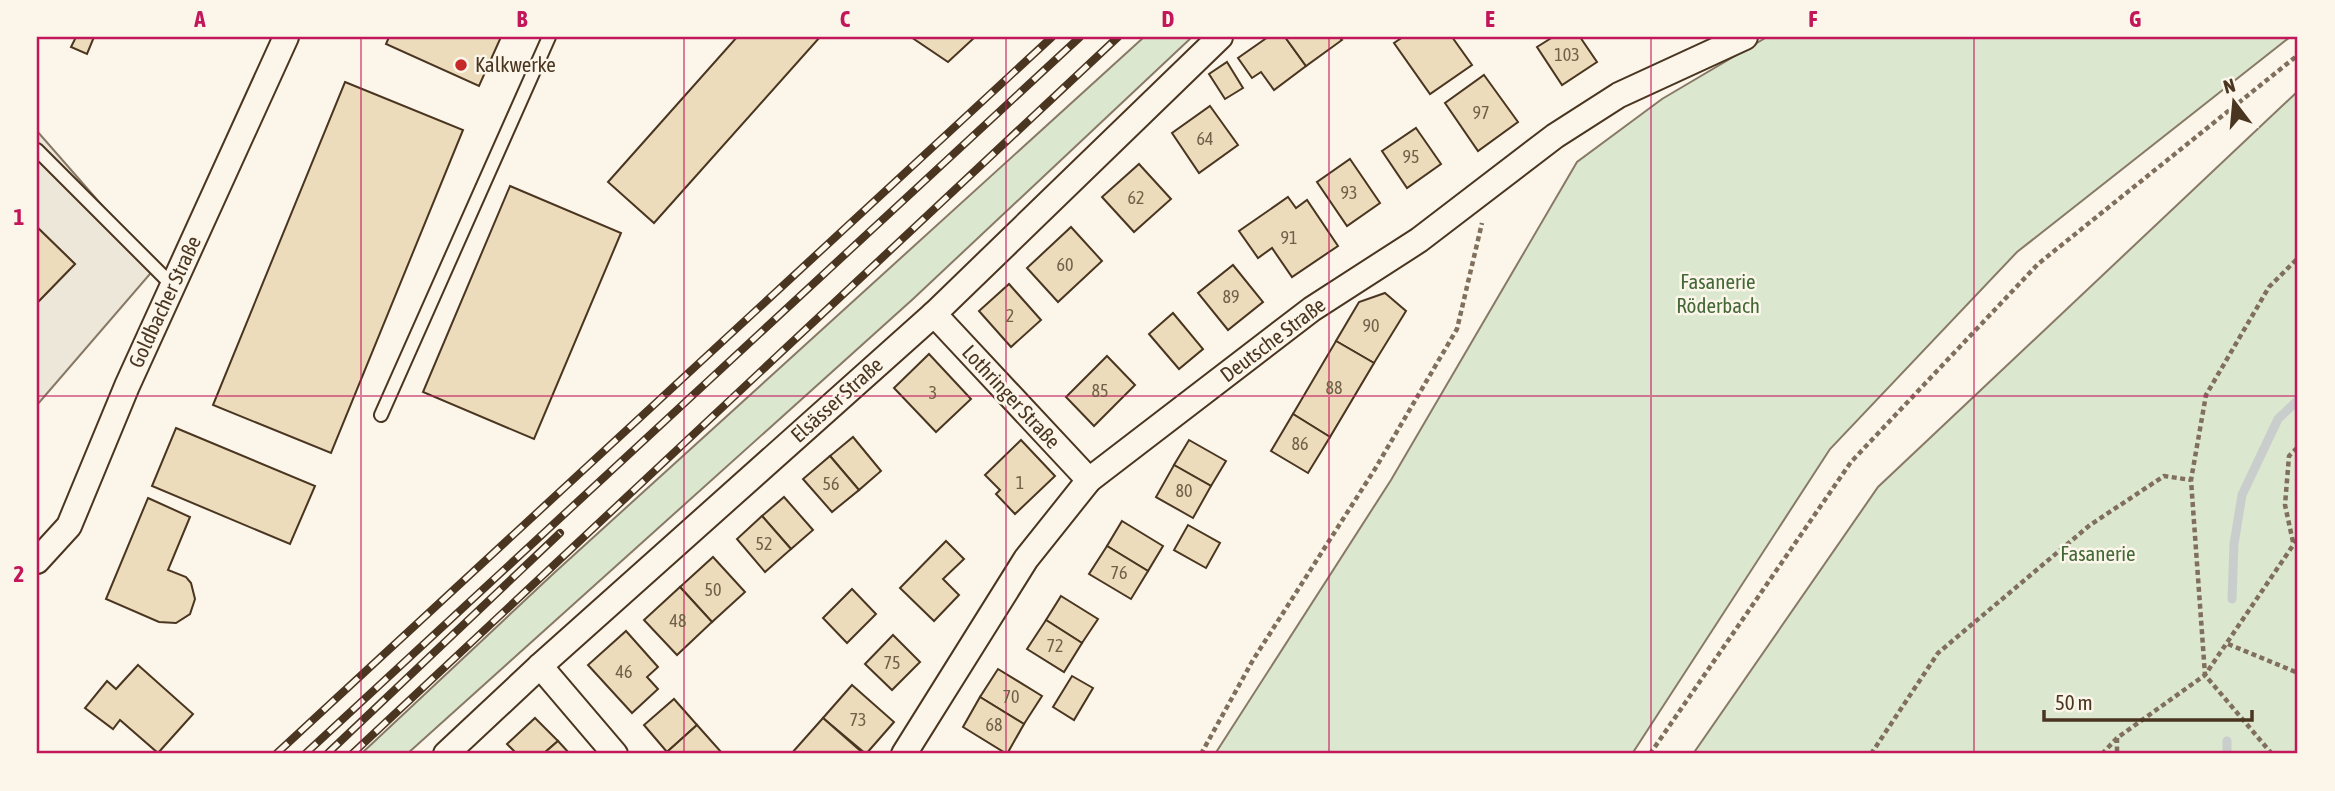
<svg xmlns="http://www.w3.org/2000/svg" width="2335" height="791" font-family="'Asap Condensed',sans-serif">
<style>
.green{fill:#dce7d0;stroke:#887966;stroke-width:2}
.parking{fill:#ede7d9;stroke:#887966;stroke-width:2}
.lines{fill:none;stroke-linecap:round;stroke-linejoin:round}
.stream{stroke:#c9cecd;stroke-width:9}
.building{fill:#ecdcbc;stroke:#4a3520;stroke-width:2}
.service-casing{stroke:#4a3520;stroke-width:16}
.minor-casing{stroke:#4a3520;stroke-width:28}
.path{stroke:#7f6f5c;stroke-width:4.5;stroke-dasharray:5 3.5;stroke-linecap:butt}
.service{stroke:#fbf6e9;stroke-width:12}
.minor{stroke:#fbf6e9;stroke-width:24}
.rail-casing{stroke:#4a3520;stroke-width:8}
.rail{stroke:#fbf6e9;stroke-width:5;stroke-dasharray:16;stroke-linecap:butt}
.grid{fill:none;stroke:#c2185b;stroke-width:2;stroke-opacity:0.55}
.poi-dot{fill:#c62828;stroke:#fbf6e9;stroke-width:2.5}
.labels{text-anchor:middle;stroke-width:5;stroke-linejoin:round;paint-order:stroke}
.number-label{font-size:18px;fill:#725f47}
.poi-label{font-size:21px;fill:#4a3520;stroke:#fbf6e9;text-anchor:start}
.park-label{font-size:21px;fill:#436837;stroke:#fbf6e9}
.street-label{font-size:21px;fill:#4a3520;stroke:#fbf6e9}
.neatline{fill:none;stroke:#c2185b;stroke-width:2.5}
.grid-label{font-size:23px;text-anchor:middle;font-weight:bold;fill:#c2185b}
</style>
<rect width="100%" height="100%" fill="#fbf6e9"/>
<g class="green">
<polygon points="1144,37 1192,37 913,299 407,754 361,754 553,574"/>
<polygon points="1767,37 2290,37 2017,252 1830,449 1632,754 1215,754 1391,480 1577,162 1662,99"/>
<polygon points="2298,91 2298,754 1693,754 1878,487"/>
</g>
<polygon class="parking" points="37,131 156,267 37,405 37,303 75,264 37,227"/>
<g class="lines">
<g class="stream">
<polyline points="2232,599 2234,544 2242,495 2278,419 2298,400"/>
<polyline points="2227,754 2227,741"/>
</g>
</g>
<g class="building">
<polygon points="76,37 94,37 87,54 71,47"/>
<polygon points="389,37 501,37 479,86 386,44"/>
<polygon points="737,37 820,37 654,223 608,182"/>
<polygon points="911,37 975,37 948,62"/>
<polygon points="1268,37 1285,37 1306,66 1274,90 1261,72 1252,78 1238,58"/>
<polygon points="1285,37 1339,37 1342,40 1306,66"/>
<polygon points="1403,37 1452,37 1472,65 1430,94 1394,43"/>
<polygon points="1553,37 1580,37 1597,62 1562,85 1537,47"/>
<polygon points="1227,62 1243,88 1225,99 1209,74"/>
<polygon points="1484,75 1518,122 1478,151 1445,103"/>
<polygon points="345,82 463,130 331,453 213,405"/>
<polygon points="1210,106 1238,145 1199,173 1172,133"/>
<polygon points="1416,128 1441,164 1407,188 1382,151"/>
<polygon points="1350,159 1380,203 1347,226 1317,182"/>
<polygon points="1139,164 1171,199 1134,232 1102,197"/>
<polygon points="510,186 621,233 534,439 423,392"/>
<polygon points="1288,197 1296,208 1307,200 1338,246 1292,277 1272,248 1258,258 1239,231"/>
<polygon points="37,227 75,264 37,303"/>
<polygon points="1071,227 1102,261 1058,302 1027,268"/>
<polygon points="1233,265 1263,302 1228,330 1198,293"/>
<polygon points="1009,284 1041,320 1011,347 979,311"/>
<polygon points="1385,293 1406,311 1374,363 1336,341 1359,302"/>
<polygon points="1173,313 1203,349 1179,369 1149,334"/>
<polygon points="1336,341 1374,363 1330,437 1293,414"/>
<polygon points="929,354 971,399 936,432 894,388"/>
<polygon points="1107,356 1135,385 1094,426 1066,397"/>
<polygon points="1293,414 1330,437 1308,473 1271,451"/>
<polygon points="176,428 315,486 290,544 152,486"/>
<polygon points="853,437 881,471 859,490 830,456"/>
<polygon points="1021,440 1055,476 1015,514 996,494 1000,490 985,475"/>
<polygon points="1189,440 1226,461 1211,486 1174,465"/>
<polygon points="830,456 859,490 832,512 803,479"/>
<polygon points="1174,465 1211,486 1193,518 1156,497"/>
<polygon points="784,497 813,530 791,549 762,516"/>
<polygon points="148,498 190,517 168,570 186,577 191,583 195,599 190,614 176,623 159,622 106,599"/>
<polygon points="762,516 791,549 765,572 737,539"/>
<polygon points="1122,521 1163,546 1148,571 1107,546"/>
<polygon points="1188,525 1220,543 1206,568 1174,550"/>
<polygon points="946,541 964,559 943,579 959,595 934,621 900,588"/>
<polygon points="1107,546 1148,571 1131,599 1089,574"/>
<polygon points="713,557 745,592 712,622 680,587"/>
<polygon points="680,587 712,622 677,655 644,620"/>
<polygon points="852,589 876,614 847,643 823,618"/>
<polygon points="1061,596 1098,619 1082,643 1046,620"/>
<polygon points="1046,620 1082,643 1064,672 1027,649"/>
<polygon points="626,631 658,667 647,677 658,689 632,713 588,665"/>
<polygon points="893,635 920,662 892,690 865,664"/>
<polygon points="138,665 193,714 158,753 120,720 113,729 85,708 107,681 116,689"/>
<polygon points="998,669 1042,696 1024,724 980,697"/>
<polygon points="1072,676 1093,688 1074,720 1053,707"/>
<polygon points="852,685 894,722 866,754 823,718"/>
<polygon points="980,697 1024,724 1007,754 963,727"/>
<polygon points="674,699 697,725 667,752 644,725"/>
<polygon points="535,718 558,741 543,754 517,754 507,744"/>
<polygon points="823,718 864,754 791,754"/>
<polygon points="697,725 722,753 670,754 667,752"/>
<polygon points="558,741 570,754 543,754"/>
</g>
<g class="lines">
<defs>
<g id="service">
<polyline points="37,150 173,286"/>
<polyline points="381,415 549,37"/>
</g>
<g id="minor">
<polyline points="934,314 1089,480"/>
<polyline points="37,561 69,526 127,386 286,37"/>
<polyline points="540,666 615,754"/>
<polyline points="446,754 540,666 934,314 1220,37"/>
<polyline points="904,754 1026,559 1089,480 1312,309 1419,240 1555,136 1619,95 1745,37"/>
</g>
</defs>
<use href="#service" class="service-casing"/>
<use href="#minor" class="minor-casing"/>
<g class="path">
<polyline points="2293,542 2285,505 2289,456 2298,447"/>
<polyline points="2228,644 2298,673"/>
<polyline points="2117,738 2117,754"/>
<polyline points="1201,754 1253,660 1375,469 1457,329 1482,223"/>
<polyline points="1650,754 1851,462 2038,264 2298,55"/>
<polyline points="1871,754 1938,653 2090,525 2164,476 2191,480"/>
<polyline points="2102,754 2117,738 2205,675 2298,538"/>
<polyline points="2272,754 2205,675 2191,480 2206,395 2269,287 2298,258"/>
</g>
<use href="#service" class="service"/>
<use href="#minor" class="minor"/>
<defs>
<g id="rail">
<polyline points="276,754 1052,37"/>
<polyline points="305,754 1080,37"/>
<polyline points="327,754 560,533"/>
<polyline points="352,754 1118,37"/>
</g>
</defs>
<use href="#rail" class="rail-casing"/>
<use href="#rail" class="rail"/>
</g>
<path class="grid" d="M361,37V754M684,37V754M1006,37V754M1329,37V754M1651,37V754M1974,37V754M37,396H2298"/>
<circle class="poi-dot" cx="461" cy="65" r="7"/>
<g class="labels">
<g class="number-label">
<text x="1567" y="61">103</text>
<text x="1481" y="119">97</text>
<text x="1205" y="145">64</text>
<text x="1411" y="163">95</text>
<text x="1349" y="199">93</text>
<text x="1136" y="204">62</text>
<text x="1289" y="244">91</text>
<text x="1065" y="271">60</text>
<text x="1231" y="303">89</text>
<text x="1010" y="322">2</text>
<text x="1371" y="332">90</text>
<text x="1334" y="394">88</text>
<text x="1100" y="397">85</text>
<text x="933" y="399">3</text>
<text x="1300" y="450">86</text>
<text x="1020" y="489">1</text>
<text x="831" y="490">56</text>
<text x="1184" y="497">80</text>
<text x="764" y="550">52</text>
<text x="1119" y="579">76</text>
<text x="713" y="596">50</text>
<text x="678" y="627">48</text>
<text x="1055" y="652">72</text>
<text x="892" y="669">75</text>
<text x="624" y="678">46</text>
<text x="1011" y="703">70</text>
<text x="858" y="726">73</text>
<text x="994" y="731">68</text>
</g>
<g class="poi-label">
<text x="475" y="72">Kalkwerke</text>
</g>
<g class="park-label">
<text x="1718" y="289">Fasanerie<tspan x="1718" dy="24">Röderbach</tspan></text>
<text x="2098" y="561">Fasanerie</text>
</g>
<g class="street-label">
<text transform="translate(165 302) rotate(-65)" y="7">Goldbacher Straße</text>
<text transform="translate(1273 340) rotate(-37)" y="7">Deutsche Straße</text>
<text transform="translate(1011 397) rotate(47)" y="7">Lothringer Straße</text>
<text transform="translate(837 400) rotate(-42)" y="7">Elsässer Straße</text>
</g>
</g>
<rect width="2335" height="791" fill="none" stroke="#fbf6e9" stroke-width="77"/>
<g transform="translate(2234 102) rotate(344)" stroke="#fbf6e9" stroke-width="5" paint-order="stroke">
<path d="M0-5L12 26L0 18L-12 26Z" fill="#4a3520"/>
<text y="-10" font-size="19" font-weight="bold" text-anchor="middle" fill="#4a3520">N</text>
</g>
<path d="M2044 710v10h208v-10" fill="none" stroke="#4a3520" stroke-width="3.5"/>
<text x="2055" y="710" font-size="21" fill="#4a3520" stroke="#fbf6e9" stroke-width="5" paint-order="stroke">50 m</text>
<rect x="38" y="38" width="2258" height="714" class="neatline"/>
<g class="grid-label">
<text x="200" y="27">A</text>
<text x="522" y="27">B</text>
<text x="845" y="27">C</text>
<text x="1168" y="27">D</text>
<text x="1490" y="27">E</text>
<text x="1813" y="27">F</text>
<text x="2135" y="27">G</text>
<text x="19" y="225">1</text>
<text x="19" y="582">2</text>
</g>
</svg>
